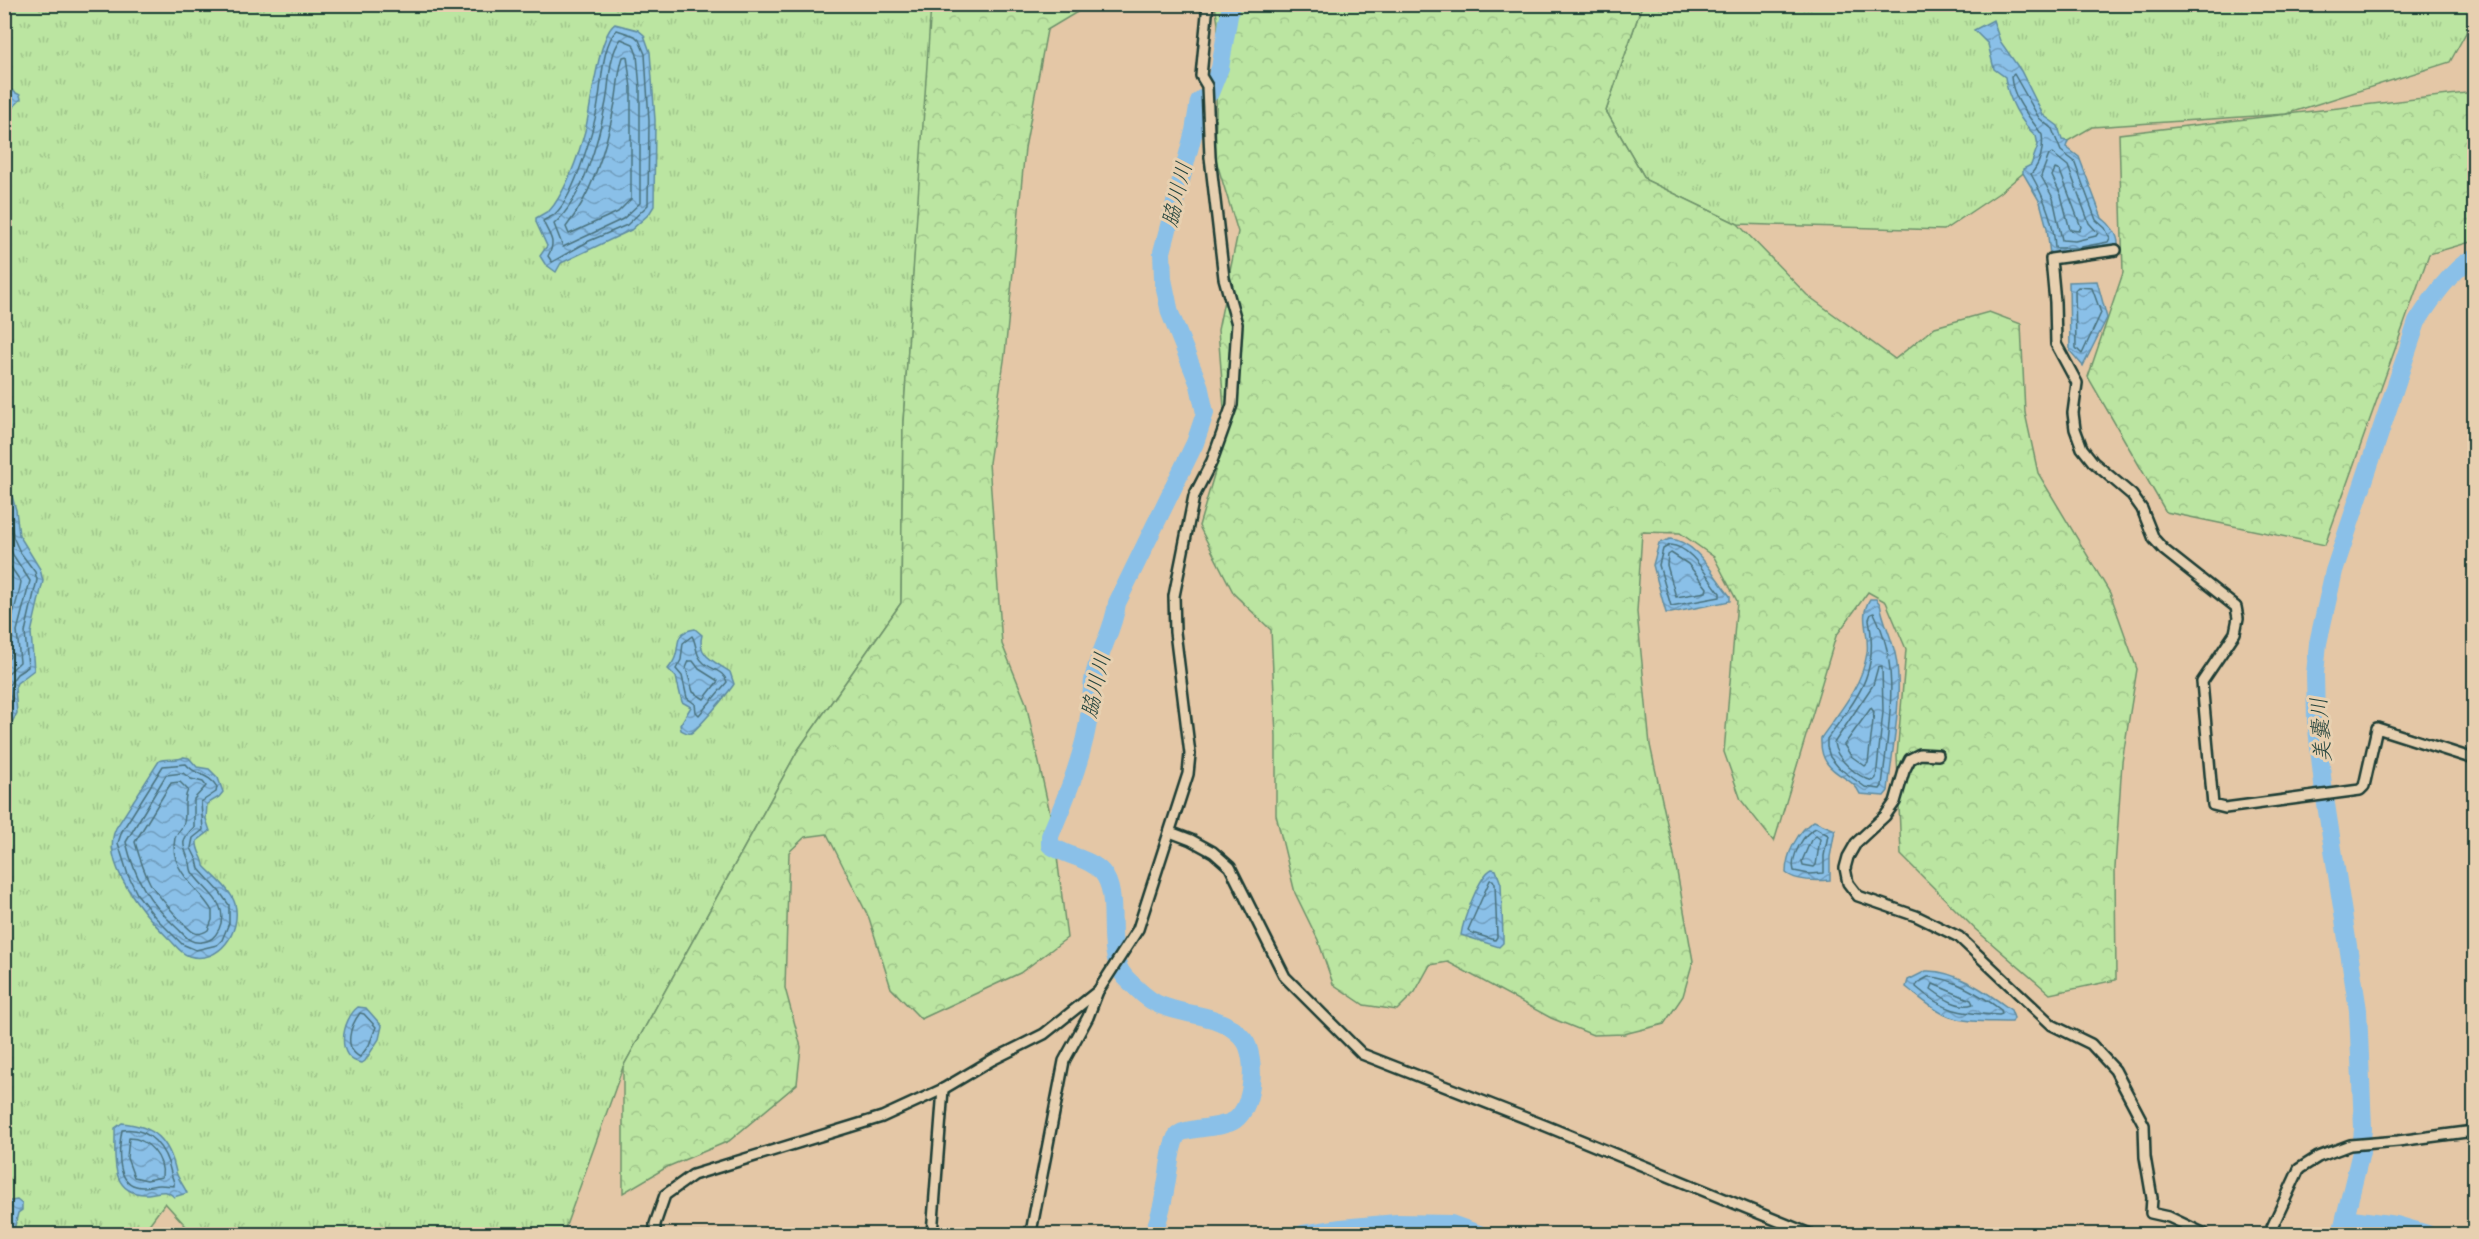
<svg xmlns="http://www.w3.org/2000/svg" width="2479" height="1239" font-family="Mynerve,'Klee One',sans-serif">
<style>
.grass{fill:url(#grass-tufts);stroke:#6d916a;stroke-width:1.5}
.forest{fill:url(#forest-crowns);stroke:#6d916a;stroke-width:1.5}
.water{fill:url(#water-waves);stroke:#5f8ca0;stroke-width:1.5}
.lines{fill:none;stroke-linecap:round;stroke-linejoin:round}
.shore{stroke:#4a717c;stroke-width:1.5}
.river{stroke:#8ac0e8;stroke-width:18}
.street-casing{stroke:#1f3d34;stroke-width:14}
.street{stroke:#e7d0b0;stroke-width:9}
.labels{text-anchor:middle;stroke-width:6;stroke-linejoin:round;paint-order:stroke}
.water-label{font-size:22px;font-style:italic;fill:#24443d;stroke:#e7d0b0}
</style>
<defs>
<pattern id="grass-tufts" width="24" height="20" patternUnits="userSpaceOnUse" patternTransform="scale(1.5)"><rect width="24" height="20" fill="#bbe5a1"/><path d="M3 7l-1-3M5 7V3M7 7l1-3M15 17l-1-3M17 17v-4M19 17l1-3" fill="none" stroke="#a0c58b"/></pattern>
<pattern id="forest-crowns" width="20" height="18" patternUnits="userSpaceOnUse" patternTransform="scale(1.5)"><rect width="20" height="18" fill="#bbe5a1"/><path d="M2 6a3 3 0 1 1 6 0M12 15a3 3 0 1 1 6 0" fill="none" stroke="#a0c58b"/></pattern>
<pattern id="water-waves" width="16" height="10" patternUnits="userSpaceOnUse" patternTransform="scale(1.5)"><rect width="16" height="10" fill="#8ac0e8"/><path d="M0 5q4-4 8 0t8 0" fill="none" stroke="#709dbd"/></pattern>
</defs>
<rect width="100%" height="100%" fill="#e4c7a6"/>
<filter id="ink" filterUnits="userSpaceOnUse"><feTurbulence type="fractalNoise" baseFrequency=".0167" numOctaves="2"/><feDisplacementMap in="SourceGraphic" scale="12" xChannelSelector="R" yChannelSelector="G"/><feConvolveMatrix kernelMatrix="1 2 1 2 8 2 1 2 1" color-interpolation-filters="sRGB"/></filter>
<g filter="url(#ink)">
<g class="grass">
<polygon points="5,5 932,5 903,422 901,603 798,750 623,1067 563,1234 193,1234 165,1203 142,1234 5,1234"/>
<polygon points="1642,5 2474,5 2474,18 2450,62 2286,114 2092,127 2050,151 1999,193 1944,230 1738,224 1646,180 1606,111"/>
</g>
<g class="forest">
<polygon points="931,5 1089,5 1047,30 1025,148 1005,354 989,463 1002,644 1026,703 1054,832 1067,938 1020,973 921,1019 891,988 869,918 827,834 805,837 789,852 785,988 801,1047 797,1084 729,1141 667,1167 623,1193 623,1067 798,750 901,603 903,422"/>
<polygon points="1215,5 1642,5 1606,111 1646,180 1738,224 1807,295 1895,359 1935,327 1989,312 2021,324 2025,413 2038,473 2110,593 2137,669 2122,762 2115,868 2116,980 2050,994 1975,929 1901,855 1897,756 1906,649 1886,602 1868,592 1836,636 1774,842 1741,800 1724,752 1737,601 1714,557 1680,533 1642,532 1637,612 1650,745 1674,855 1693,961 1683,996 1664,1024 1624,1034 1593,1035 1551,1018 1448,962 1430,965 1415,992 1397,1010 1364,1005 1333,984 1318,940 1295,893 1276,815 1276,736 1271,630 1234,594 1199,526 1226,434 1218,330 1238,232 1215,157 1218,24"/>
<polygon points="2474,92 2474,241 2429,254 2325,545 2166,512 2088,377 2123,273 2119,134"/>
</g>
<g class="water">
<path d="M1993,20L2000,41L2021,71L2043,115L2058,126L2062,140L2068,141L2066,147L2079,157L2102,218C2110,224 2119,235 2118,246L2050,255L2047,228L2040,202L2023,173V169L2031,165L2038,145L2036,136C2021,123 2007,97 2005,77L1994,69L1988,44L1974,30Z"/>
<path d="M615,24L638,30L644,35L650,52L655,120L654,206L649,214L631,230L561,263L556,272L545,264L540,256L547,246L536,222V218L550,210L554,205C569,183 578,157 585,131C591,109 598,35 615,24Z"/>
<polygon points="5,87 20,95 21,99 5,116"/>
<polygon points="2097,281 2107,318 2083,366 2070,351 2069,282"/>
<polygon points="5,490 11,493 16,510 19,535 40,569 43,581 31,633 34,670 17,683 15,688 17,713 5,735"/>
<path d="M1670,539C1697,541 1714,577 1730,596V601L1671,613H1666L1653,565L1659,543Z"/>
<path d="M1870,599H1876L1880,604C1883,621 1891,636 1895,653C1904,692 1892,750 1888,791L1884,796L1860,794C1852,773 1819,777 1821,738C1840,711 1862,686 1867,653C1870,633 1858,617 1870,599Z"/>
<path d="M695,629L702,635C696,656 716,662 730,672L734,684C729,692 698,729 691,733C686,734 685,732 681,730L680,725L691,707L682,702L676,677L668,669C670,666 673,663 674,660C681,646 672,632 695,629Z"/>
<path d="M184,757L189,758L197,767L209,769L218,778L223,792L219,797L207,804L206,819L210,831L197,841C196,852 204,857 204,866C214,877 231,889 235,904C242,931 219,965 189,956C180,953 175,944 168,938C145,915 99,863 116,828L159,761C167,757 176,762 184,757Z"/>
<path d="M1814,821L1835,830L1830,857V880C1817,881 1797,882 1786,873C1786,854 1798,830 1814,821Z"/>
<path d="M1492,869L1496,870L1501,884L1503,937V943L1499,947L1461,935C1463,921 1479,875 1492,869Z"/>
<path d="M1926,971C1956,970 1988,993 2011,1010L2014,1018L2012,1022C1992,1021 1968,1023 1950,1017C1934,1011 1919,997 1906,987L1908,980Z"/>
<path d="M358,1007L366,1008L382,1026L379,1039L365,1061L362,1063C334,1060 342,1019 358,1007Z"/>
<path d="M122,1123C155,1126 169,1140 176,1172C178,1179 184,1186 187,1193L174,1197C165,1188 159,1193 148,1194C107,1196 116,1153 115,1128Z"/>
<polygon points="17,1200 22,1204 22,1210 18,1213 14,1230 5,1231 5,1202"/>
</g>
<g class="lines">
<g class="shore">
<path d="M617,30L635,36L639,40L645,54L649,121L648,205L627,225L589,241L552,262L548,256C557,240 549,236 543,221C547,218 552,217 555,214C575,196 596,123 599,97C602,78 603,43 617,30Z"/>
<path d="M621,39L633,44L637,55L640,88V203L623,219L563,247L554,224C583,199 599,139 606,102C610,81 608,56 621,39Z"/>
<path d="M627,56L631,88V199L618,212L569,234L566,227C593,193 607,145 615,103C618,87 618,72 623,57Z"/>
<path d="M2014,74L2039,118L2052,129L2061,151L2074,161L2096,220L2105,228L2110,238L2108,242L2076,248H2055C2054,221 2044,197 2031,174C2040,164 2044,149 2042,135C2030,117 2013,100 2011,77Z"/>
<polygon points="2052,153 2068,166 2089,223 2098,233 2096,236 2075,241 2062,240 2053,198 2041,176 2049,155"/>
<polygon points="2055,169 2060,171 2081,227 2079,231 2070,230 2061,195 2052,176"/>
<polygon points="2078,287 2092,288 2101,313 2082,354 2076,348 2075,290"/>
<polyline points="4,497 10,511 13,537 20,552 35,572 37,580 25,632 28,667 17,674 9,685 11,708 4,726"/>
<polyline points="4,534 13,555 30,581 17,631 20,662 4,677"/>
<path d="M1670,545C1692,546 1707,578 1720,593V597L1671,606L1659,565L1663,549Z"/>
<polygon points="1671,553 1688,564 1707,588 1706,592 1676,597 1667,565 1668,555"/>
<path d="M4,557L21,582C16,612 5,624 10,657L4,663"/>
<path d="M1874,613C1902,667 1888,728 1882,786L1880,789L1865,787L1839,768L1830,757L1827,747V739C1858,696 1879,675 1869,619L1871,614Z"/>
<path d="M692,636C697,644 695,656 704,663C713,670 724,671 727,682L699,715L696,712L695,704L687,698L682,676L676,669L681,660L683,643Z"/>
<polygon points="689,661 693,661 699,669 718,681 704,699 693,692 686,668"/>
<path d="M1882,666L1883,712L1876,778L1873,781C1857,777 1836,759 1834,743L1873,685L1878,667Z"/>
<polygon points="1871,708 1874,712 1868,763 1865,766 1851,756 1844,745"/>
<path d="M186,764C195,776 209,773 217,787L216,792L201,802L203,830L193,838L191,848L197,860L199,869L219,891L229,905V923L222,940L217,945L196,950L182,944L155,917L137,894L128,875L118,843L122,831L163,766Z"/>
<path d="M183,773L191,779L203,782L206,786L194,799V827C179,841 183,846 190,863C191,867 190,871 194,875C207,893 230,904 219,929C215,937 211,941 202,942C189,944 185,935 176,927C148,901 135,879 126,842L166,775Z"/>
<path d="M180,782L188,790C182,802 187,811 184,822C183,828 177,832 175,838C168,870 199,888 212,911V920L208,930C205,932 200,935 195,933C187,930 155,892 150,883C143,870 139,856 135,842L171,783Z"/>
<path d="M1816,828L1828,835L1824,856V873L1809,874L1794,871C1790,858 1803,833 1816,828Z"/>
<polygon points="1816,836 1820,839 1816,865 1814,867 1803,865 1802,861 1811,840"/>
<polygon points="1490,880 1493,880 1495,884 1497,937 1495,940 1472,933 1468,930"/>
<path d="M1928,977C1950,976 1984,997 2001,1010L2002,1014L1999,1015C1961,1013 1946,1013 1916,987L1917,983Z"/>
<path d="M1933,984L1971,1000L1973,1004C1958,1009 1943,998 1931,989Z"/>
<path d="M360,1013L364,1014L376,1027L369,1045L360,1057C343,1048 350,1026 360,1013Z"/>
<path d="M122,1130C150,1126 166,1149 171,1173C172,1179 175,1181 174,1186C170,1186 165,1185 160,1185C151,1185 145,1189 136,1186C115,1181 119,1146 122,1130Z"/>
<path d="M129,1138C148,1138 165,1158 162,1177L147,1180L134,1177L127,1158Z"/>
</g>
<g class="river">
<polyline points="2345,1218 2396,1225 2427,1234"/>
<path d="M1153,1234C1161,1215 1165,1194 1168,1173C1170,1161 1171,1148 1176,1137C1182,1126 1220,1130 1235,1120C1253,1106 1255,1067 1248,1047C1246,1041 1239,1034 1234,1030C1213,1014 1184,1015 1160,1005C1147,1000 1135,987 1125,977C1102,951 1123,896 1102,872C1090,858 1065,856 1050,845V836C1067,795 1085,753 1090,709C1092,696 1091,685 1095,672C1101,648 1114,628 1117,603L1195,443L1205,413L1199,385L1170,313L1163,279L1162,252L1194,131L1199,101L1210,93L1220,68L1231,4"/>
<polyline points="1303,1234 1341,1228 1397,1223 1451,1224 1479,1234"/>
<path d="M2341,1234L2361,1152L2363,1128L2358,1010L2323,785L2316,719L2315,674L2318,643L2334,571L2417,322C2431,300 2451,270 2474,257"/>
</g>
<defs>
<g id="street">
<polyline points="2116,250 2051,259 2055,302 2056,344 2077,383 2073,413 2075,429 2082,448 2093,462 2132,495 2142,509 2154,539 2164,550 2236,607 2238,618 2235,633 2202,682 2213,805 2225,808 2360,790 2364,786 2377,728 2474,759"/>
<polyline points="1938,755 1920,754 1910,759 1904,771 1895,802 1885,816 1856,843 1848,857 1845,868 1848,883 1858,896 1916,916 1959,937 2052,1025 2091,1044 2115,1070 2144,1125 2145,1157 2152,1198 2151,1213 2169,1217 2205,1234"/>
<polyline points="1170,832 1191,840 1213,852 1230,867 1285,977 1362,1054 1546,1126 1810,1234"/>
<polyline points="655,1234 655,1224 665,1195 693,1175 882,1117 943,1089 992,1060 1044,1034 1098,991"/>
<polyline points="932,1234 943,1089"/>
<polyline points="1028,1234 1032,1227 1064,1061 1088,1017 1098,991 1138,929 1188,774 1190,754 1175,632 1174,596 1194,496 1212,461 1232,405 1237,324 1224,278 1210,157 1207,86 1201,76 1208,4"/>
<polyline points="2269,1234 2299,1169 2318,1157 2350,1145 2398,1141 2474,1131"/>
</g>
</defs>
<use href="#street" class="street-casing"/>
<use href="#street" class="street"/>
</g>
</g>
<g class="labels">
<g class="water-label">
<text transform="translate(1176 194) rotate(-76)" y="8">脇川川</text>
<text transform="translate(1095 685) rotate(-77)" y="8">脇川川</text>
<text transform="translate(2320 730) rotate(-94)" y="8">美嚢川</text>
</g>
</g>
<rect width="2479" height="1239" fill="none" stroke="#e7d0b0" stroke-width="24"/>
<rect x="12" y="12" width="2455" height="1215" fill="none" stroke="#1f3d34" stroke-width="2" filter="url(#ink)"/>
</svg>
